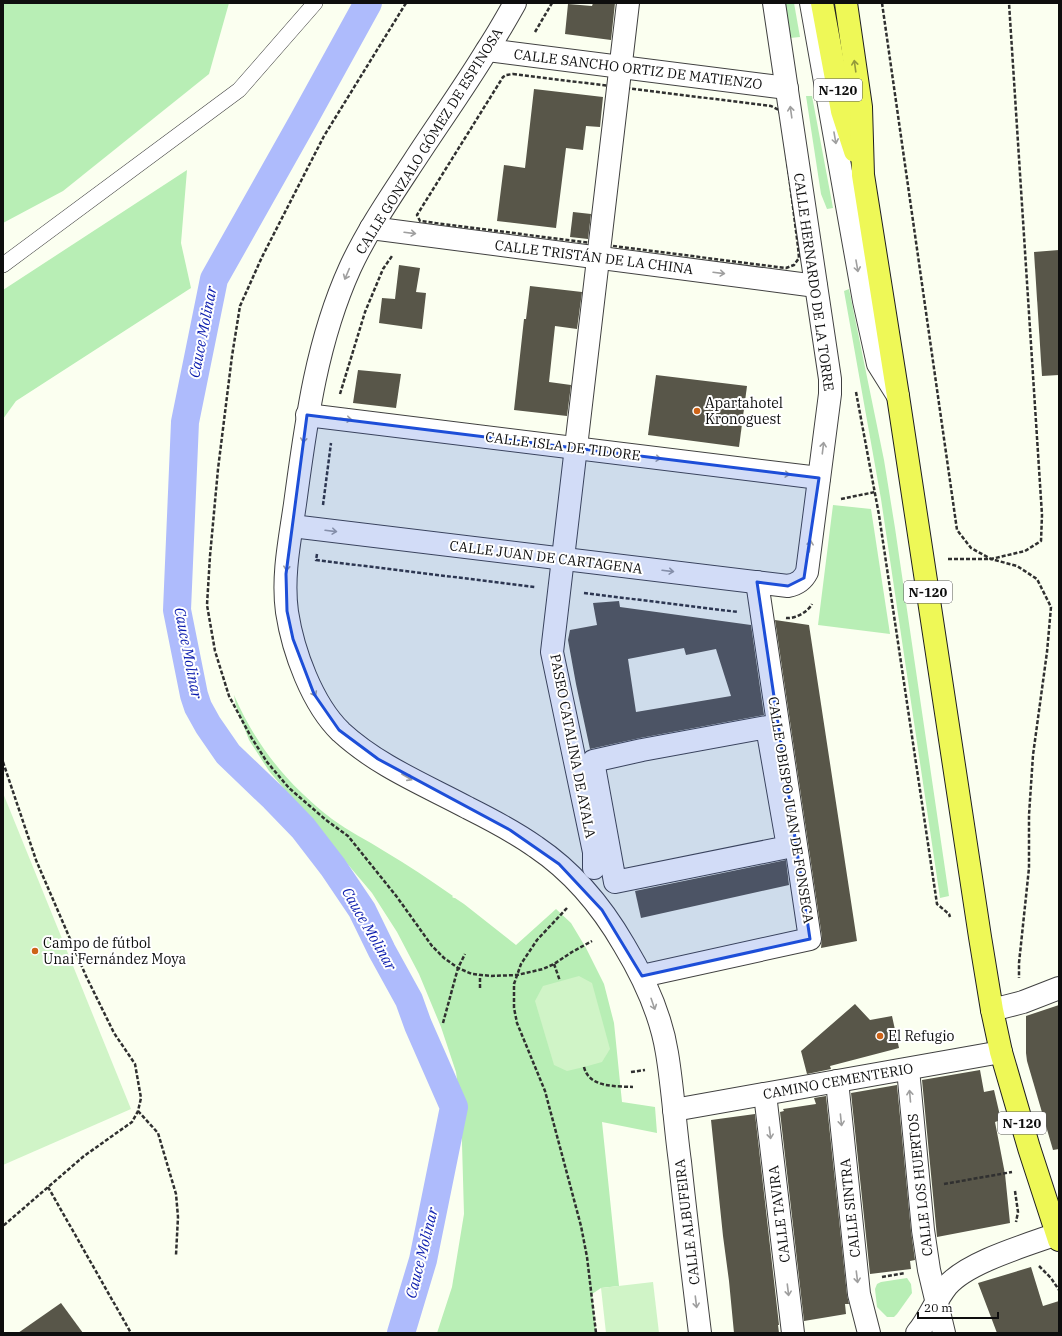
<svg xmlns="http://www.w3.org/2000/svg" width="1062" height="1336" font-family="'IBM Plex Serif',serif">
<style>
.green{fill:#b8eeb5}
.pitch{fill:#d0f4c7}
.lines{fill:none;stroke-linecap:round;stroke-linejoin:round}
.canal{stroke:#aebbfc;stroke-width:28}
.building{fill:#585649;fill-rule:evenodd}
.service-casing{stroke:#414141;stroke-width:16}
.pedestrian-casing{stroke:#414141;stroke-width:24}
.minor-casing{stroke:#414141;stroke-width:24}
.trunk-casing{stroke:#1f1f1f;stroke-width:24}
.path{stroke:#303030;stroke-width:2.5;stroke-dasharray:4 2;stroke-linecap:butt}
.service{stroke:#fff;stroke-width:15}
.pedestrian{stroke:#fff;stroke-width:22}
.minor{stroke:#fff;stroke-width:22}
.trunk{stroke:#eef857;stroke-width:22}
.oneway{stroke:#949a3a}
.oneway2{stroke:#9f9f9f}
.marked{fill:#1d4ed8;fill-opacity:0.2;stroke:#1d4ed8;stroke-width:3;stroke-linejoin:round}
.poi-dot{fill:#cd6318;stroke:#fff;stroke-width:1.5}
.labels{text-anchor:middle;stroke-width:4;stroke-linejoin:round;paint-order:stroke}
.shield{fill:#fff;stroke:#565656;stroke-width:1}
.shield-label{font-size:13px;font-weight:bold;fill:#0e0e0e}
.street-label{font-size:14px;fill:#0e0e0e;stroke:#fff}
.poi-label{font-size:14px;fill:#0e0e0e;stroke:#fff;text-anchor:start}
.water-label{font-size:15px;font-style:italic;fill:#0a1bad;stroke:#fff}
</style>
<rect width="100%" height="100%" fill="#fbfff0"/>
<g class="green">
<polygon points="3,3 229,3 209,74 63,191 3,223"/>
<polygon points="785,3 794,3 800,37 790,38"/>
<polygon points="806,96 812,96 833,208 827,209 821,194"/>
<polygon points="187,170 181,243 191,288 16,401 3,419 3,290"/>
<polygon points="849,289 884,460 895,528 949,896 940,898 881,499 844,291"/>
<polygon points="833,505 871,509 890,634 818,625"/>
<path d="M234,695C256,746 288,785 332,819C348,831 367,840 384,851C408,865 430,880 453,896L452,897L454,898H455L464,904L516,945L556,909L571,923L586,948L604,984L614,1023L622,1102L655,1107L657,1133L602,1122L619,1286L601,1288L592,1294L596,1333H437L452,1287L464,1214L461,1109L456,1072L441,1027L419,974L397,932L372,893L269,771L249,740L236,706Z"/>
<polygon points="907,1278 911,1284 912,1293 897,1314 894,1317 887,1317 877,1307 875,1289 877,1284 881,1282"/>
</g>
<g class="pitch">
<polygon points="3,793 131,1109 3,1165"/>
<polygon points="579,976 592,983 610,1049 602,1062 584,1067 567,1071 554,1065 535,1001 543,986"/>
<polygon points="653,1282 659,1333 606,1333 601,1288"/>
</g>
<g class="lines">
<polyline class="canal" points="368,3 303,121 214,279 185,422 177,610 194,695 198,707 208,725 228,754 274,798 303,828 333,867 362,910 382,951 409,1000 418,1025 454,1107 423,1260 401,1333"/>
</g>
<g class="building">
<polygon points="593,3 615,3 611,40 565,34 568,4 592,6"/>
<polygon points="534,89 603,97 600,127 586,126 583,150 566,148 556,228 497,221 504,165 525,168"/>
<polygon points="573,212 591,214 588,239 570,237"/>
<polygon points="1059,250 1059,375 1042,376 1034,252"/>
<polygon points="399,265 420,268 416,292 426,293 422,329 379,323 382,298 395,299"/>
<polygon points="530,286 582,292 577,329 555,326 549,382 571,385 567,416 514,410 524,319 526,319"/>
<polygon points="358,370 401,374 396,408 353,403"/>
<polygon points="656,375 747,386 739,447 648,435"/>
<path d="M619,601L620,607L751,625L764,715L640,738L590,749L576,684L568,640L570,630L597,625L593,603ZM684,648L686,655L716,649L731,696L636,712L628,659Z"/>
<polygon points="775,620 809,625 857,941 821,948 822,937"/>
<polygon points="786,860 789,885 641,918 635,891"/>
<polygon points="855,1004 870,1020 892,1016 899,1048 830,1066 831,1069 807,1074 801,1051"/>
<polygon points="1059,1005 1059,1149 1053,1150 1027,1061 1026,1053 1026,1016"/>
<polygon points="980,1070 984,1092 994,1090 1001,1120 995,1122 1005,1174 1010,1223 937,1237 922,1080"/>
<polygon points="897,1085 911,1231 915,1260 910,1261 911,1269 870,1274 851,1093"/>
<polygon points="826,1096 847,1295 849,1304 845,1304 846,1314 804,1321 780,1112 784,1111 783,1109 816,1104 814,1098"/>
<polygon points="755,1114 779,1325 778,1325 779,1333 734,1333 729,1281 723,1236 711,1120"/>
<polygon points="1031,1267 1043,1306 1059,1301 1059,1333 997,1333 978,1283"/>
<polygon points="61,1303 83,1333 18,1333"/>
</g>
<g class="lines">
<defs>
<polyline id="service" points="3,265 239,90 315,3"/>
<g id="pedestrian">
<polygon points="767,727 788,847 615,882 593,761 642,750"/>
<polyline points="594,868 594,852 552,652 628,3"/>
</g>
<g id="minor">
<path d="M515,3C506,19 497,35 487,50C464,88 438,124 414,161C391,196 367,231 350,268C316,343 306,423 295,504C290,539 282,576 287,612C293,651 312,704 341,732C378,766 425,785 468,808C492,820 515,832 536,847C573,872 602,907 624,945C644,978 661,1015 667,1053C673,1089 675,1126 680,1162C686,1219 693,1276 700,1333"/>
<polyline points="811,3 864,301 878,364 898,396"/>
<polyline points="488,50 787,88"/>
<polyline points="371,228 816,286"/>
<polyline points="307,415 819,478"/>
<path d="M292,526L788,586C798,584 803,580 807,572L830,394V379L774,3"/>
<polyline points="642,976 810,939 757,582"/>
<polyline points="992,1010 1023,1002 1059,988"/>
<polyline points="908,1069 923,1230 929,1270 944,1333"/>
<polyline points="837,1081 859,1294 869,1333"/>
<polyline points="765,1094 793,1333"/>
<polyline points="674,1110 1001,1052"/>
<path d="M917,1333C929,1319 935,1301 947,1286C967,1262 1027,1245 1057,1234"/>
</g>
<g id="trunk">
<polyline points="822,3 842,111 855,151"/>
<polyline points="846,3 861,107 863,175 898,396 980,937 992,1010 1001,1052 1029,1148 1059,1240"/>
</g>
</defs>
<use href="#service" class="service-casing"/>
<use href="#pedestrian" class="pedestrian-casing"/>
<use href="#minor" class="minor-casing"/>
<use href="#trunk" class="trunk-casing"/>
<g class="path">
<polyline points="406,3 324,136 262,257 240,306 232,356 218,469 210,556 207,605 215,651 229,696 251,737 267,762 289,788 326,820 348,836 397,897 432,946 444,958 458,968 472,974 491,976 517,975 543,969 554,964 572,952 592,941"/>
<polyline points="882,3 957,530 971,548 991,559 1017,566 1037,579 1051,607 1047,652 1033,755 1029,815 1029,868 1019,963 1019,978"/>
<polyline points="535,32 552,3"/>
<polygon points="513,74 771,106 779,110 782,119 798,247 799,258 794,265 786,268 777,267 420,221 417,215 503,77 506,75"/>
<polyline points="856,392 879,515 937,904 949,914 950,917"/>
<polyline points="340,394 365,312 383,269 392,256"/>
<polyline points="841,499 875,492"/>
<polyline points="323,505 331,443"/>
<polyline points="317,554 316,560 535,587"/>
<polyline points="948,559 991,559 1025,551 1041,541 1042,515 1009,3"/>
<polyline points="584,593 738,612"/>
<path d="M786,618C795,619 808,612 812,604"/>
<polyline points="3,762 36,860 86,976 114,1033 135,1064 141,1098 138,1111 132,1122 84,1156 3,1226"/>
<polyline points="567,908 537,940 521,964 514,984 514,1008 517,1023 545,1091 581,1226 587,1257 596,1333"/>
<polyline points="554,964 560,981"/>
<polyline points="480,988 480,975"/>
<polyline points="443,1023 458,968 465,954"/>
<path d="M584,1067C589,1088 616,1086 633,1087"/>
<polyline points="631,1072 645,1070"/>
<polyline points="138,1111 158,1133 176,1194 178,1217 176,1255"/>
<polyline points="944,1184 1012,1172"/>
<polyline points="48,1187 131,1333"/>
<polyline points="1015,1191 1018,1212 1016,1222"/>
<polyline points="1039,1266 1051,1278 1059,1290"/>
<polyline points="882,1277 905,1273"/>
</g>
<use href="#service" class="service"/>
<use href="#pedestrian" class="pedestrian"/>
<use href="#minor" class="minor"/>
<use href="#trunk" class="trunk"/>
</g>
<defs><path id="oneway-shaft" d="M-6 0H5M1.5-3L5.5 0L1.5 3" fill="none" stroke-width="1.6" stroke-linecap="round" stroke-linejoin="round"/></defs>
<use class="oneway" href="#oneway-shaft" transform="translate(855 66) rotate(-98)"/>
<g class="oneway2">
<use href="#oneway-shaft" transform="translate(791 112) rotate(-98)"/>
<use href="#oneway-shaft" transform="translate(835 138) rotate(80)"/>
<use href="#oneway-shaft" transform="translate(410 233) rotate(7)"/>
<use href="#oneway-shaft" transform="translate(857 266) rotate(80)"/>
<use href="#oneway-shaft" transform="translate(719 273) rotate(7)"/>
<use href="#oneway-shaft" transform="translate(347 274) rotate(113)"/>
<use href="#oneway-shaft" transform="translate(346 419) rotate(7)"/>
<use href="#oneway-shaft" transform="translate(304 437) rotate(98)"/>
<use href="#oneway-shaft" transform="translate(823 448) rotate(-83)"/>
<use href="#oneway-shaft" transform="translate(655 458) rotate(7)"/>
<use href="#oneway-shaft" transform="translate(784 474) rotate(7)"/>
<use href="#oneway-shaft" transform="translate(331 531) rotate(7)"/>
<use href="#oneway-shaft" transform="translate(810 546) rotate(-83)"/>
<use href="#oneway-shaft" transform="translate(287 565) rotate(97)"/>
<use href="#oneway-shaft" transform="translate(668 571) rotate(7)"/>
<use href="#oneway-shaft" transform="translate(313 691) rotate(63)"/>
<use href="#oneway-shaft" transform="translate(407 777) rotate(30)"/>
<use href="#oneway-shaft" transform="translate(653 1004) rotate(71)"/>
<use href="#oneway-shaft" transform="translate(910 1096) rotate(-95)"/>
<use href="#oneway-shaft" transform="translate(841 1120) rotate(84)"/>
<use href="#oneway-shaft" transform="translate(770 1133) rotate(83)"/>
<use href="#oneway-shaft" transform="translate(857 1277) rotate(83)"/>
<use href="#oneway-shaft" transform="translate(788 1290) rotate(83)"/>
<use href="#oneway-shaft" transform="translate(696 1302) rotate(83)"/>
</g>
<path class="marked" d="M307,415L819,478L804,578L788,586L757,582L810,939L642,976L602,910L559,864L510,830L378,759L339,730L314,694L293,639L287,611L286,574Z"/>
<g class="poi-dot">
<circle cx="697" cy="411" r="4"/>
<circle cx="35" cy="951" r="4"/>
<circle cx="880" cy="1036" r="4"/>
</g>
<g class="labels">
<g class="shield">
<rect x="814" y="79" width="48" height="22" rx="3"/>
<rect x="904" y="581" width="48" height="22" rx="3"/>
<rect x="998" y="1112" width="48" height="22" rx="3"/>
</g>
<g class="shield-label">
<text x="838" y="95">N-120</text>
<text x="928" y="597">N-120</text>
<text x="1022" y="1128">N-120</text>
</g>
<g class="street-label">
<text transform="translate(638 69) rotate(7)" y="5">CALLE SANCHO ORTIZ DE MATIENZO</text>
<text transform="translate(429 141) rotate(-58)" y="5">CALLE GONZALO GÓMEZ DE ESPINOSA</text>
<text transform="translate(594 257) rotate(7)" y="5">CALLE TRISTÁN DE LA CHINA</text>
<text transform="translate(814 282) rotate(82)" y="5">CALLE HERNARDO DE LA TORRE</text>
<text transform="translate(563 446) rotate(7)" y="5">CALLE ISLA DE TIDORE</text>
<text transform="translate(546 557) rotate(7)" y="5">CALLE JUAN DE CARTAGENA</text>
<text transform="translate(573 746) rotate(79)" y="5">PASEO CATALINA DE AYALA</text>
<text transform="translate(791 810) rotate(81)" y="5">CALLE OBISPO JUAN DE FONSECA</text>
<text transform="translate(838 1081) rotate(-10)" y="5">CAMINO CEMENTERIO</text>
<text transform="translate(920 1185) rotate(-96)" y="5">CALLE LOS HUERTOS</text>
<text transform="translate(850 1208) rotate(-96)" y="5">CALLE SINTRA</text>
<text transform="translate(779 1214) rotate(-97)" y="5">CALLE TAVIRA</text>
<text transform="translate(687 1222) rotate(-97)" y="5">CALLE ALBUFEIRA</text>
</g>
<g class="poi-label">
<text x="705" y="408">Apartahotel<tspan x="705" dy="16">Kronoguest</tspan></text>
<text x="43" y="948">Campo de fútbol<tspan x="43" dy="16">Unai Fernández Moya</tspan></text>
<text x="888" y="1041">El Refugio</text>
</g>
<g class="water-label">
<text transform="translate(203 332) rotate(-79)" y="5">Cauce Molinar</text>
<text transform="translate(188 653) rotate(79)" y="5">Cauce Molinar</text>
<text transform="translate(369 929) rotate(60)" y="5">Cauce Molinar</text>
<text transform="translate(422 1253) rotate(-76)" y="5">Cauce Molinar</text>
</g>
</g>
<rect width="1062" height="1336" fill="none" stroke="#0e0e0e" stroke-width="8"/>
<path d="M918 1312v6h80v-6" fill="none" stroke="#0e0e0e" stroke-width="2"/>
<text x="924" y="1312" font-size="12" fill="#0e0e0e" stroke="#ffffff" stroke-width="3" paint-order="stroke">20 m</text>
</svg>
